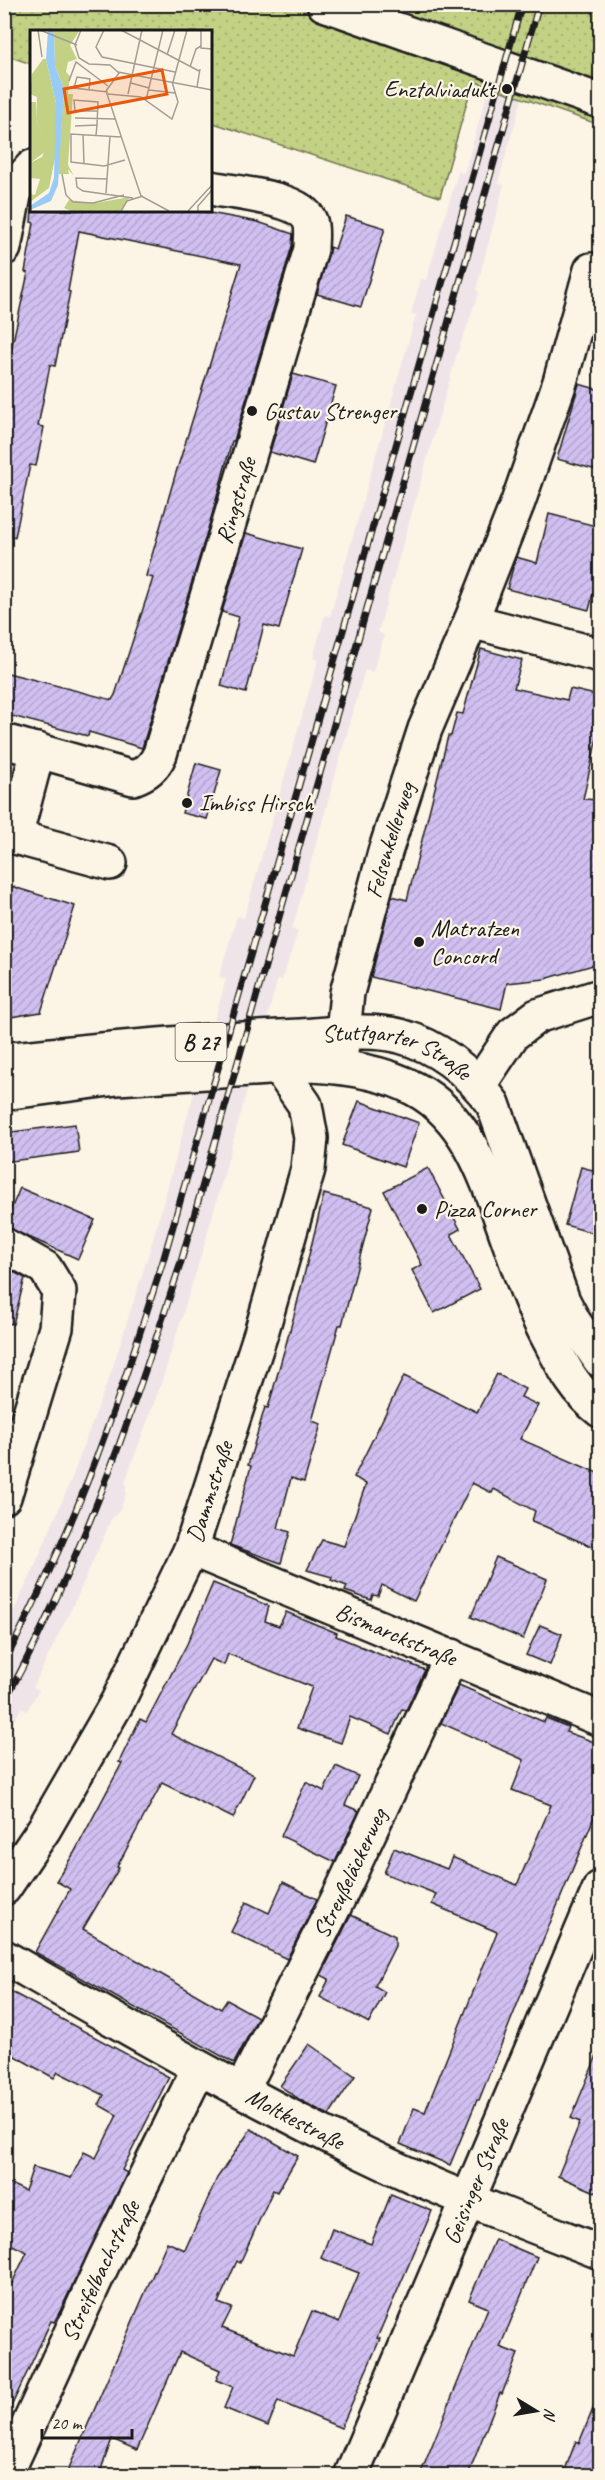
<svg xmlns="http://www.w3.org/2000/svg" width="605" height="2480" font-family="Caveat,sans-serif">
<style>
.built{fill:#efe5e8}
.park{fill:url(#park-dots);stroke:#707650;stroke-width:1.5}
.building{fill:url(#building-hatch);stroke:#1c1c1c;stroke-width:1.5}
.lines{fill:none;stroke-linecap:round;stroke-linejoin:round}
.minor-casing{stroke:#1c1c1c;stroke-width:38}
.major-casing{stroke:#1c1c1c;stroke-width:38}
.minor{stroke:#fcf5e5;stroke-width:33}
.major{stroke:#fcf5e5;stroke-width:33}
.rail-casing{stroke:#1c1c1c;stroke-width:7}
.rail{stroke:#fcf5e5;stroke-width:4.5;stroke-dasharray:14;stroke-linecap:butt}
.poi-dot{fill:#1c1c1c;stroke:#fcf5e5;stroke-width:2}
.labels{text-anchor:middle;stroke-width:4.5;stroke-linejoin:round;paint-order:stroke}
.shield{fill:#fcf5e5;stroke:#5f5d58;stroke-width:1.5}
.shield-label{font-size:22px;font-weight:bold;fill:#1c1c1c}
.poi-label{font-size:24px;fill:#1c1c1c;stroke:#fcf5e5;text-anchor:start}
.street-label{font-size:24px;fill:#1c1c1c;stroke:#fcf5e5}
.inset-road{fill:none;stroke:#a29e95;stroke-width:1.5}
.view{fill:#e8590c;fill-opacity:0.15;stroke:#e8590c;stroke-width:3}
.inset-edge{fill:none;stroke:#1c1c1c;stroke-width:3}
</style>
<defs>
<pattern id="park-dots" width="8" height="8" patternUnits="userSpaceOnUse" patternTransform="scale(1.5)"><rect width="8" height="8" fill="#c3d185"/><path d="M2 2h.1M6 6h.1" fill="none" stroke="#a7b372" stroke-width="1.8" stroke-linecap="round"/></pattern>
<pattern id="building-hatch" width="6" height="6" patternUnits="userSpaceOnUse" patternTransform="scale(1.5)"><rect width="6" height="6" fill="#d0bff0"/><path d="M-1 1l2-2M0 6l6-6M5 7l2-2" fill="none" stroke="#b2a4cd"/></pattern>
</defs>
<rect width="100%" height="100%" fill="#fcf5e5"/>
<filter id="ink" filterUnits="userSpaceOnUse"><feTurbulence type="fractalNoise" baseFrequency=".0167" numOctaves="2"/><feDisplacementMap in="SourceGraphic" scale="12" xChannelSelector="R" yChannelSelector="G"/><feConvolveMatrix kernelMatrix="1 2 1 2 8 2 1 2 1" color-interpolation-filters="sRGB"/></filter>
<g filter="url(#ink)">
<polygon class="built" points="513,5 549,5 498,183 504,185 476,290 479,292 457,354 378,632 384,635 373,672 365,670 292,929 298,931 282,980 278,979 274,993 203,1250 161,1384 126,1479 126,1493 120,1510 111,1520 78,1595 33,1687 39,1690 27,1711 21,1708 5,1737 5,1628 31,1575 71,1480 112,1369 149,1253 226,979 219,977 237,916 244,918 318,660 313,658 325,615 330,616 416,315 411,313 421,279 426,280 458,172 464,173"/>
<polygon class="park" points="5,5 581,5 600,13 600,125 473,81 440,197 210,122 210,32 32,32 31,64 5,55"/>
<g class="building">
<polygon points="32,210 194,210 258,222 293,234 292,246 234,441 232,441 210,522 142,748 89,732 88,736 4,714 4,672 112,700 115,695 153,578 146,576 174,479 241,264 79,231 68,291 70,292 55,366 50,365 38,426 44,427 36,466 30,465 15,537 4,535 4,382 28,273 25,272 34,223 31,222"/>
<polygon points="346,216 385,228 361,307 317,294 330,247 335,249"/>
<polygon points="293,374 336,386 313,465 270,452"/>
<polygon points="579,384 600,390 600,471 557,459"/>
<polygon points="549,514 600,527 600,566 589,610 507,589 516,557 537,563"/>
<polygon points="246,533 302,549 279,629 264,625 246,693 221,686 239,617 222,612"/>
<polygon points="481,649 522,660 514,688 567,700 570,689 600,696 600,725 583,799 600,800 600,963 545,979 507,983 501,1009 371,977 392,896 407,900 448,736 451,736 457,713 463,714"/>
<polygon points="196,763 221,770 207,819 182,813"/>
<polygon points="4,884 75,906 41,1012 4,1018"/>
<polygon points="359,1101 419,1123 403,1167 342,1145"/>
<polygon points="75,1124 79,1152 4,1162 4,1133"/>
<polygon points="581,1167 600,1172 600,1235 565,1225"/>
<polygon points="428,1168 460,1229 451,1234 480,1289 434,1313 412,1270 422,1265 384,1191"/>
<polygon points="20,1188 95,1220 78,1259 4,1226"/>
<polygon points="324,1194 373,1207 342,1325 339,1325 312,1421 321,1424 304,1482 291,1478 278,1528 290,1532 281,1563 230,1545 251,1466 248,1465 265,1407 268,1408 295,1312"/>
<polygon points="4,1267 25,1278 13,1324 4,1323"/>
<polygon points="497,1374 525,1389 521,1397 538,1405 520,1439 600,1474 600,1550 532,1521 535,1511 494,1489 492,1493 472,1483 414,1601 382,1585 378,1596 373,1595 371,1600 345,1591 347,1586 331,1580 332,1577 307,1570 322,1540 344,1546 366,1484 354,1477 404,1376 477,1412"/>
<polygon points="496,1557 547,1579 523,1639 471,1617"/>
<polygon points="213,1583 269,1606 265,1621 279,1626 286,1612 337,1633 336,1636 391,1659 392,1657 425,1670 406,1710 402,1709 391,1734 350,1717 341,1743 297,1728 312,1687 228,1654 224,1665 211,1659 171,1734 254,1775 233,1818 162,1783 117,1867 119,1868 83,1929 221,2009 227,2000 258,2017 234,2063 35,1952 70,1889 56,1881 74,1853 122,1763 119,1762 140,1719 146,1722 187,1644"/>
<polygon points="540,1625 562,1634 550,1665 526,1655"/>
<polygon points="459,1685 544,1722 546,1718 568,1727 566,1732 600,1744 600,1803 543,1940 479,2100 477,2100 450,2165 400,2144 414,2108 425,2112 497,1932 432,1904 436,1894 384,1873 394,1848 447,1869 452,1857 517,1885 551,1805 512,1790 524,1760 441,1723"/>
<polygon points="336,1766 358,1776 345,1805 359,1811 335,1862 281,1836 306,1782 324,1791"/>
<polygon points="283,1882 317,1899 287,1959 231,1932 246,1902 269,1913"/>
<polygon points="351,1915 395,1936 395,1946 375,1986 385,1992 369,2023 320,1997 329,1979 321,1975"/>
<polygon points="4,1988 169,2077 122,2170 127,2173 60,2311 54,2322 51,2321 4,2422 4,2300 27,2252 4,2241 4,2181 25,2191 33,2167 71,2178 84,2152 96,2158 117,2115 99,2105 104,2095 58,2072 54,2078 4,2050"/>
<polygon points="309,2044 355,2076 329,2115 302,2101 280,2086"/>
<polygon points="600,2048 600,2194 558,2176 580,2122 571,2118"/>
<polygon points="251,2129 298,2156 277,2192 273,2190 240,2263 237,2261 218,2303 232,2308 222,2328 293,2356 312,2311 339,2322 359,2273 321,2258 332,2229 371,2244 391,2194 432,2211 377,2338 380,2339 341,2428 278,2401 268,2426 224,2408 233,2387 216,2380 220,2370 180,2352 137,2450 112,2439 99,2475 66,2475 167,2242 185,2250 217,2178"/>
<polygon points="495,2239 537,2257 500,2347 518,2354 502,2394 500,2393 468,2475 420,2475 488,2308 469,2300"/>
<polygon points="600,2392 600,2475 563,2475 576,2441 579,2443"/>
</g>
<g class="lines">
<defs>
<g id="minor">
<polyline points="324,4 600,101"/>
<polyline points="4,248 16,185 32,167"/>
<polyline points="471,621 600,655"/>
<path id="s1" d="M4,741L133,778C147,773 154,767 160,754L311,249C311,241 313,229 310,221C300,197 235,193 210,188"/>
<polyline points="38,750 15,837 110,863"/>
<path id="s2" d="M340,1062L347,993L385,852L425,729L471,621L518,502L560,382L591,270L600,274"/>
<polyline points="479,1085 513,1034 537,1016 600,996"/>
<polyline points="4,1245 45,1268 59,1291 56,1328 4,1497"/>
<path id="s3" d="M191,1549L600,1719"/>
<path id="s4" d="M4,1888L44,1829L118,1701L191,1549L262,1330L308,1169L311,1138L305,1105L278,1066"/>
<path id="s5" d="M4,1957C123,2025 242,2094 365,2154C441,2191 521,2221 600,2252"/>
<path id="s6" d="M242,2090L339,1897L452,1656"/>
<path id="s7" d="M5,2476L105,2259L199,2068"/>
<path id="s8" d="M351,2476L600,1888"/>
</g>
<g id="major">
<path id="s9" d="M4,1060C102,1049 201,1040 300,1036C332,1034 368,1028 400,1036C440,1047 469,1071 493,1104L563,1301L574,1322L600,1360"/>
<path d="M4,1093L117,1078L313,1065C347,1067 384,1072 415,1089C472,1119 490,1189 510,1244C522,1277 533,1310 550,1341C564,1368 576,1392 600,1410"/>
</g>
</defs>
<use href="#minor" class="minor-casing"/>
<use href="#major" class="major-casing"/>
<use href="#minor" class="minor"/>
<use href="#major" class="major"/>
<defs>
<g id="rail">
<path d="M4,1663C34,1605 62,1546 86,1485C115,1411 139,1336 163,1261L522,4"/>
<path d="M4,1701C18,1678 30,1653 42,1628C99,1512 140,1389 180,1265L539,4"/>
</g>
</defs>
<use href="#rail" class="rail-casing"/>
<use href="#rail" class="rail"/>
</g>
</g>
<g class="poi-dot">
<circle cx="507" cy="89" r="6"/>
<circle cx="252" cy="411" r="6"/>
<circle cx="187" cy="803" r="6"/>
<circle cx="419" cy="942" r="6"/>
<circle cx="422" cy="1209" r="6"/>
</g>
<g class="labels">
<rect class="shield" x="175.5" y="1023" width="51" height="38" rx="4.5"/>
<g class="shield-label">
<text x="201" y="1050">B 27</text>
</g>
<g class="poi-label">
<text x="495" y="97" text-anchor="end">Enztalviadukt</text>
<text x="264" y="419">Gustav Strenger</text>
<text x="199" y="811">Imbiss Hirsch</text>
<text x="431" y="936">Matratzen<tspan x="431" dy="28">Concord</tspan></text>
<text x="434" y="1217">Pizza Corner</text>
</g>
<g class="street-label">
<text dy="8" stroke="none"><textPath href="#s1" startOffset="436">Ringstraße</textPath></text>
<text dy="8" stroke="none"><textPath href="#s2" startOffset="228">Felsenkellerweg</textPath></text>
<text dy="8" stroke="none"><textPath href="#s9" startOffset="398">Stuttgarter Straße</textPath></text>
<text dy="8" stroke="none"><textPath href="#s4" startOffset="448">Dammstraße</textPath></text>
<text dy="8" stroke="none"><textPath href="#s3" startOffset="222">Bismarckstraße</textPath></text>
<text dy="8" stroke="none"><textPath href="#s6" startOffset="242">Streußeläckerweg</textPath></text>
<text dy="8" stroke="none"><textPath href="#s5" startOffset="333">Moltkestraße</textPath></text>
<text dy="8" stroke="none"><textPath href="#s8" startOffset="320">Geisinger Straße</textPath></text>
<text dy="8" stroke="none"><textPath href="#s7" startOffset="226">Streifelbachstraße</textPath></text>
</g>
</g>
<g transform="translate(30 30)">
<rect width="182" height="182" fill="#fcf5e5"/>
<path d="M24,0H50L40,15L47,29L38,32L36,42L40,46L38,64H43L38,135L44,146L38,139L39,144H28L34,59L25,36ZM13,29H16L26,73V123L19,158L0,172V164L5,165L10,149L0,148V133L12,127L17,116L6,90L7,67L0,64L2,44ZM100,167L90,181H41L34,178L39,170L65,173Z" fill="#c3d185"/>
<path d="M0,72H6V90L19,119L0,133Z" fill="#c3d185"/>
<path d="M18,0H24L25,36L34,59L28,155L21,171L0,180V176L19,163L24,148L26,73L16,29Z" fill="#98cbf6"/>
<path class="inset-road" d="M8,0L12,27M10,0L47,15M51,0L45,15L49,28L59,34L80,35L89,43L76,61L111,166L139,181M74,0L66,17L72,27L145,42M91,0L169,41M171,0V18L182,19M137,25L145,0M160,37L166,19L171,16M88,42L182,60M39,51L46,32L78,56M143,52L157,0M101,53L119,58M167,57L170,39M59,60L60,49L47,47L44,58L69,61L78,62M119,60L145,63M78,64L111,67L142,89L148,72L142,52M98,64L112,0M116,70L133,0M45,88L86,89M45,96L67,95M53,104L54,134M66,105L67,95L68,72L44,70L45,81H67M91,107L41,104V132L74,136L95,130M32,144L36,165L43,172L63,173L94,165M77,149L46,148L47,157L53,161L103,168M76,163L80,106M91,181L97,171L113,166M158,181L182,155M168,181V176L182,160"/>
<path class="view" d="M132,40L137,64L38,83L34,59Z"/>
<rect width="182" height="182" class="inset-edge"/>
</g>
<rect width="605" height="2480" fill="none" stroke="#fcf5e5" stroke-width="24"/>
<rect x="12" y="12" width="581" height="2456" fill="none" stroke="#1c1c1c" stroke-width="2" filter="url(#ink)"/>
<g transform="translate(536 2411) rotate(101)" stroke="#fcf5e5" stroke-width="4.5" paint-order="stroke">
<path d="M0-4.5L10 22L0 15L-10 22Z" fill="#1c1c1c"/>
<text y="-9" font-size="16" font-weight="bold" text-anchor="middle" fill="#1c1c1c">N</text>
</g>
<path d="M42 2429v9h90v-9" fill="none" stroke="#1c1c1c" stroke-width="3"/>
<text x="51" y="2429" font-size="18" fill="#1c1c1c" stroke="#fcf5e5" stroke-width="4.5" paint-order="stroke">20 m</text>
</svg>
